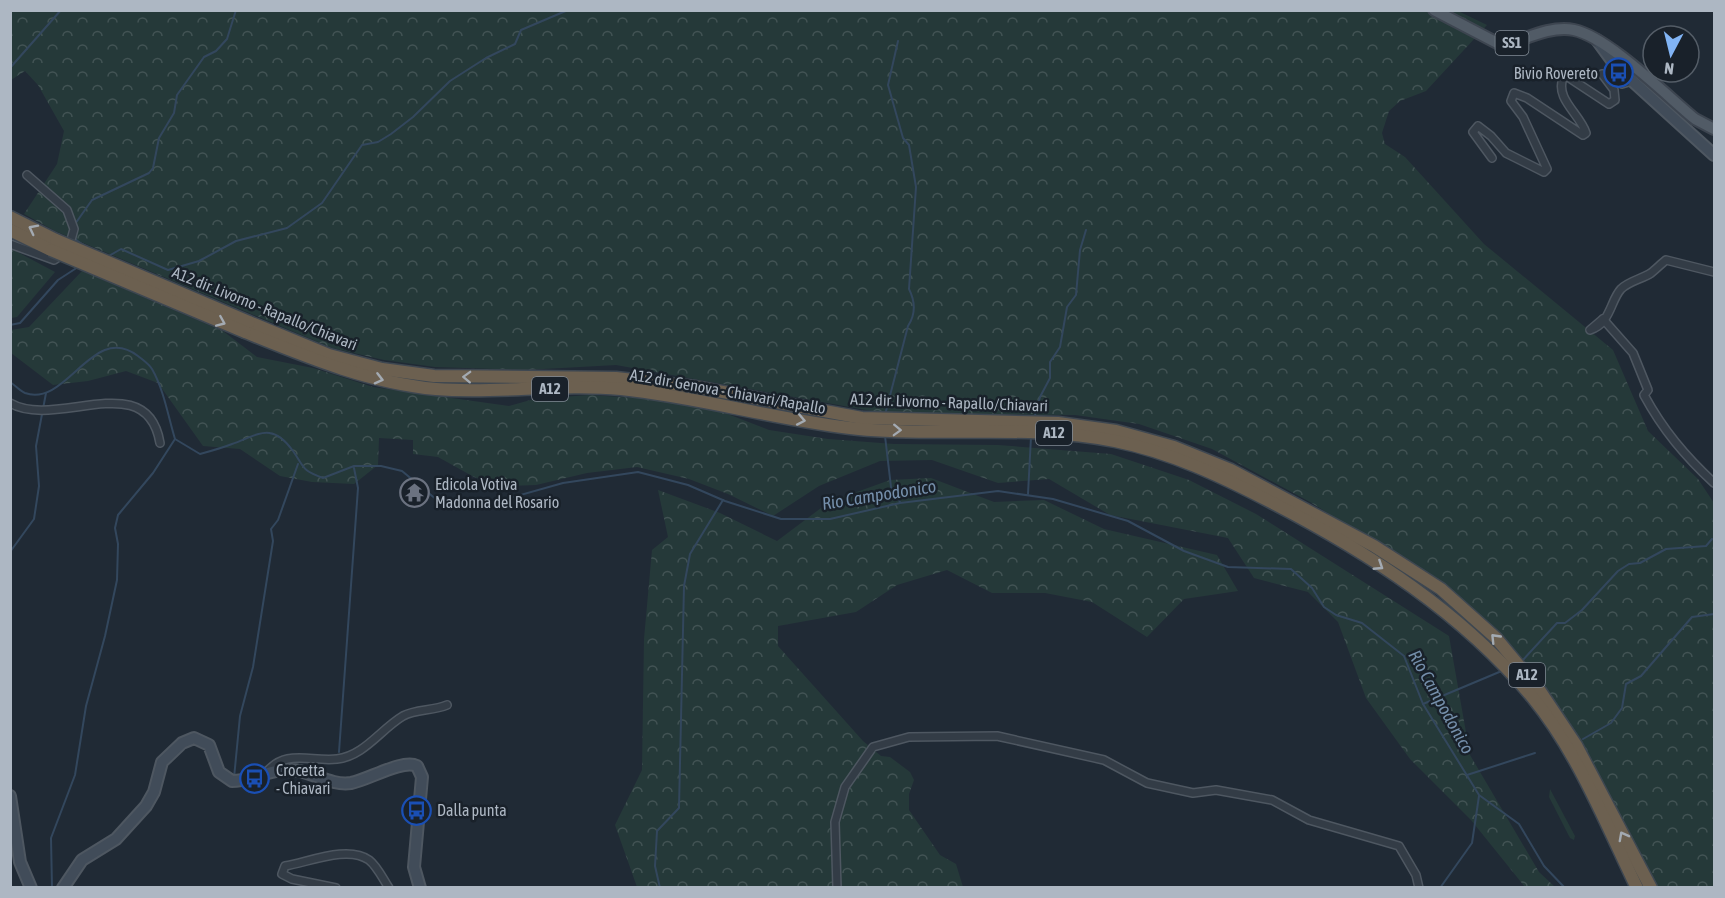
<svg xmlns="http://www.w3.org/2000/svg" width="1725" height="898" font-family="'Asap Condensed',sans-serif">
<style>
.grass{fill:#253939}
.forest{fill:url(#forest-crowns)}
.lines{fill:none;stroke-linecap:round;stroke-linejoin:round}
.stream{stroke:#33475d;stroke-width:2}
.street-casing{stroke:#4e5761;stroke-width:10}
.secondary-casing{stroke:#4e5761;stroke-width:14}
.primary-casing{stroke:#3d4550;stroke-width:14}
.highway-casing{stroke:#3e4751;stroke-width:15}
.street{stroke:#333c46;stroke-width:7}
.secondary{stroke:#414c59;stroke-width:10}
.primary{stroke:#515b66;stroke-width:10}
.highway{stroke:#6c6050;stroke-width:12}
.highway-bridge-casing{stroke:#3e4751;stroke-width:15;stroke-linecap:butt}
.highway-bridge{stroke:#6c6050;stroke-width:12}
.oneway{stroke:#a3aab2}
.labels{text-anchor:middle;stroke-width:5;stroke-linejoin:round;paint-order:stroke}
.shield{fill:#19212a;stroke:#818a95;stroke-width:1.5}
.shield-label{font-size:15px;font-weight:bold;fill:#adb7c3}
.poi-label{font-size:16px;fill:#adb7c3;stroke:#19212a;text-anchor:start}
.street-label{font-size:16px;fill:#adb7c3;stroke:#19212a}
.water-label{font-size:18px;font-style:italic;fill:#758fab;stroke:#19212a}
</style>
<defs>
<pattern id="forest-crowns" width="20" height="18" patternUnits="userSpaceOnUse" patternTransform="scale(1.5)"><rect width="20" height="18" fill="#253939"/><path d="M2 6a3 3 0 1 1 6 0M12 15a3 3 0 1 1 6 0" fill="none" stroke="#425354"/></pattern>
</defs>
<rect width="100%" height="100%" fill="#202a35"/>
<polygon class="grass" points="1550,789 1575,836 1574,840 1570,838 1549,797"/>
<g class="forest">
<polygon points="11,10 1458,11 1487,25 1426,91 1400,101 1389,111 1382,133 1385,144 1405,157 1484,244 1613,350 1648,431 1698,479 1714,503 1714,887 1656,887 1638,856 1583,743 1517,652 1432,578 1310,502 1212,449 1139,424 1075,415 883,413 616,365 525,370 435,367 384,360 332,348 55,231 24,214 57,164 64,131 38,85 25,71 11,80"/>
<polygon points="10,248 55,272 17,317 11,318"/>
<polygon points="82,271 223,331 257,357 313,368 373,387 509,406 534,399 589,395 652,399 725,413 769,430 828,439 894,444 998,445 1111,454 1189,480 1256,514 1449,636 1470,755 1539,872 1555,887 1525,887 1471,820 1410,759 1366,698 1338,622 1308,592 1254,578 1228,538 1110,515 1049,479 998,483 932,460 880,461 819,486 773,516 728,494 689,479 637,467 587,473 536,485 504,486 474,477 438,457 413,454 413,440 379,438 378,465 354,484 312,482 280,476 240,449 203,446 158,383 126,371 88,381 53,385 11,353 11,330 29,327"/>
<polygon points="931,478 994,502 1044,500 1104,529 1217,555 1238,591 1184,599 1147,637 1092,602 1045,593 992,593 947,570 897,585 856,612 778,626 778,646 863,741 881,756 890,757 910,772 914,780 909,794 909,810 940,855 956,864 963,887 637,887 615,825 642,770 644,639 652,550 668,537 658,490 720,513 777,541 829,502 890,480"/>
</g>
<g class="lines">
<g class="stream">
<polyline points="10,68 61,10"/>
<polyline points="75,224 92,200 149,173 153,168 159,138 174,113 177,95 204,57 216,51 227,39 236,10"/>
<path d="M74,238C82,247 98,250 108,256"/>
<polyline points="107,257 121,249 168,270 199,261 236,241 287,228 322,203 362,145 378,142 391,134 413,117 450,81 486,58 515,44 521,30 568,10"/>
<polyline points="10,325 20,323 58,280 78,267"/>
<path d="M10,382C15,385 20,391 25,393C67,408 93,321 138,356C143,360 149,364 152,369C164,390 168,416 175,439L200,454C211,451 222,448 232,444C258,435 272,421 293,451C305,468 301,470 323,478L354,466H381L402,471L437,500L456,506L474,508L563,483L638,472L688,485L725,501L781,519H830L900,503L998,491L1053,499L1128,521L1184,551L1228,567L1291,569L1312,588L1324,607L1336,615L1362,623L1404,656L1423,704L1479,795L1519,824L1544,866L1565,888"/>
<path d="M885,415L908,326C916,314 915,301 909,289L916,187L909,145L903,138L888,85L898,41"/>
<polyline points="1034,419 1040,397 1050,378 1050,362 1060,347 1067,307 1076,295 1080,250 1086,230"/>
<polyline points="885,436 891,487 900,502"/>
<polyline points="1028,494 1031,437"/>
<polyline points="10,552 34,519 39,486 36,446 46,393"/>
<polyline points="1522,661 1557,623 1565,623 1582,610 1618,571 1629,564 1640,563 1666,549 1706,546 1712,539"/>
<polyline points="1423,704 1504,670"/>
<polyline points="1583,739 1611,723 1622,708 1626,684 1641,676 1692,617 1714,614"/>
<polyline points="339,752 358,488 354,468"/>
<polyline points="1467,775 1535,753"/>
<polyline points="234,778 240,716 253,667 273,541 271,529 278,520 298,464"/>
<polyline points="52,888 51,838 75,775 86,706 105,636 117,580 118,544 115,528 118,515 153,473 175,439"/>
<polyline points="660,888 655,866 657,831 679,808 684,586 690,554 723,500"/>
<polyline points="1440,888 1472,843 1479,796"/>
</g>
<defs>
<g id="street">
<path d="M1492,158L1473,132L1478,126L1491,136L1506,153L1544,172L1547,169L1523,117L1511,101L1514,93L1527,98L1583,135L1586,133C1580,114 1555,99 1563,78L1568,77L1609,104L1615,100L1614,90L1602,74L1613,76L1622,84L1632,81"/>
<polyline points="10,244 54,260 68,251 74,229 67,210 27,175"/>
<path d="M1603,319L1633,353L1648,390L1644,395C1663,430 1685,456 1714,483"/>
<path d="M1603,319L1590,330C1611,323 1610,301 1621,289C1629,281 1642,279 1651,273C1656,269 1661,264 1666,260L1714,272"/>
<path d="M10,403C56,430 147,366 160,443"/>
<path d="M265,774C285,748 310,762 337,759C364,756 381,729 403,716C416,709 433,711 447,705"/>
<path d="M336,888L292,879L282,874L285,866C309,862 348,845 369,860C377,866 383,879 389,888"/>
<polyline points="837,888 835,822 845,787 873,747 909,737 997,736 1104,760 1147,783 1193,793 1216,790 1272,800 1309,820 1399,846 1416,875 1419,888"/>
</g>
<g id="secondary">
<polyline points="1597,40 1616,66 1714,155"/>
<polyline points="10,796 20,862 31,888"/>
<path d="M63,888L82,860L116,839L146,806L154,792L162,762L182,743L194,738L209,745L219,772L232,781C252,781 271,768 292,770C312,771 330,786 351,783C368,780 402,759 417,766L422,777L414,867L420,888"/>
</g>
<path id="primary" d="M1434,10L1503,46C1525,39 1552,25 1574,30C1608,37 1667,96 1695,119L1714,129"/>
<g id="highway">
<polyline points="10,217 56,240"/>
<polyline points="10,230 51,250"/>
<polyline points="249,322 329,355 382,369 434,376 616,378 696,387 862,418 1058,423 1116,431 1174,447 1231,470 1374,546 1441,589 1496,638 1540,691 1576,745 1651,888"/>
<path d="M245,332C307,357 369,383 436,389C498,394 560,383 621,389C701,397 779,421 859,429C944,437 1030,424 1115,441C1170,452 1221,476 1271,502C1368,552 1463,613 1533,698C1578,753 1606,824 1637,888"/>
</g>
</defs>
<use href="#street" class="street-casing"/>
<use href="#secondary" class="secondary-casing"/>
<use href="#primary" class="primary-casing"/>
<use href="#highway" class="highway-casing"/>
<use href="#street" class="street"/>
<use href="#secondary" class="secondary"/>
<use href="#primary" class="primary"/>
<use href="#highway" class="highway"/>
<defs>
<g id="highway-bridge">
<polyline points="56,240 249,322"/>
<polyline points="51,250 245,332"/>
</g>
</defs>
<use href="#highway-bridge" class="highway-bridge-casing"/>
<use href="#highway-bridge" class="highway-bridge"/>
</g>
<defs><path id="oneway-chevron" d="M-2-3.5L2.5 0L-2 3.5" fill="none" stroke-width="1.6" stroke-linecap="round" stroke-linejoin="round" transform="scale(1.5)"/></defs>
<g class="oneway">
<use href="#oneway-chevron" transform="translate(33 229) rotate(-153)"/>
<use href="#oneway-chevron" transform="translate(221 322) rotate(23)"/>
<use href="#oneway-chevron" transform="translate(467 377) rotate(-178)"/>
<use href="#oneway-chevron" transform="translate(379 379) rotate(14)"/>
<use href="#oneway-chevron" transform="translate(801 420) rotate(11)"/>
<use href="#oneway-chevron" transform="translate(897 430) rotate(2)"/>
<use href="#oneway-chevron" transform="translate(1379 566) rotate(33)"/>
<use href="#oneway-chevron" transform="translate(1495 638) rotate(-134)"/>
<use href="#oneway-chevron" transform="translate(1623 836) rotate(-118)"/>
</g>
<defs>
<symbol id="bus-ring" viewBox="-11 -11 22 22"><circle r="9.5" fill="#19212a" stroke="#1a4fb4" stroke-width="1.5"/><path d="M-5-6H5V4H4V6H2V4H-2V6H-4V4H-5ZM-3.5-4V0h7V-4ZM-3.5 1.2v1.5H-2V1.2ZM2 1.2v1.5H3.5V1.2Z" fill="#1a4fb4"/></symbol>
<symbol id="temple-ring" viewBox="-11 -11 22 22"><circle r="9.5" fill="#19212a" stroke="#6b7280" stroke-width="1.5"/><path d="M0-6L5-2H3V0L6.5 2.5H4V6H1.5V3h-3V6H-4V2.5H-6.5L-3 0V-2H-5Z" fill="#6b7280"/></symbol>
</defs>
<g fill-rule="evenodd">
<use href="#bus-ring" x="1602" y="56" width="33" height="33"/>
<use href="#temple-ring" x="398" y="476" width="33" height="33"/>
<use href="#bus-ring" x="238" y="762" width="33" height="33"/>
<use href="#bus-ring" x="400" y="794" width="33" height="33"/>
</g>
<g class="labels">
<g class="shield">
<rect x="1495.5" y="31" width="33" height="24" rx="4.5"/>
<rect x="532" y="377" width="36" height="24" rx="4.5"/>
<rect x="1036" y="421" width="36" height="24" rx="4.5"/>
<rect x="1509" y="663" width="36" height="24" rx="4.5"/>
</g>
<g class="shield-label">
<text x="1512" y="48">SS1</text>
<text x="550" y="394">A12</text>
<text x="1054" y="438">A12</text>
<text x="1527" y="680">A12</text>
</g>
<g class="poi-label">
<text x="1598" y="79" text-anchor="end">Bivio Rovereto</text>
<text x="435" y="490">Edicola Votiva<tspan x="435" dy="18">Madonna del Rosario</tspan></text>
<text x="276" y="776">Crocetta<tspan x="276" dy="18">- Chiavari</tspan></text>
<text x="437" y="816">Dalla punta</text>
</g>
<g class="street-label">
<text transform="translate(265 308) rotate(22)" y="6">A12 dir. Livorno - Rapallo/Chiavari</text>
<text transform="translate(728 391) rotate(10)" y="6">A12 dir. Genova - Chiavari/Rapallo</text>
<text transform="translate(949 402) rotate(2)" y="6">A12 dir. Livorno - Rapallo/Chiavari</text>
</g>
<g class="water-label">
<text transform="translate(879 495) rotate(-9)" y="6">Rio Campodonico</text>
<text transform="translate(1441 702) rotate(61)" y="6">Rio Campodonico</text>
</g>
</g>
<rect width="1725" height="898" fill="none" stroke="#adb7c3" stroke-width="24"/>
<g transform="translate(1671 54) rotate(187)"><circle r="28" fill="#19212a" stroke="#545d67" stroke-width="1.5"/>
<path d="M0-4.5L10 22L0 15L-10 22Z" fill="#81b4f5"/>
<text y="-9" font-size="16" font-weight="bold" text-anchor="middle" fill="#adb7c3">N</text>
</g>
</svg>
